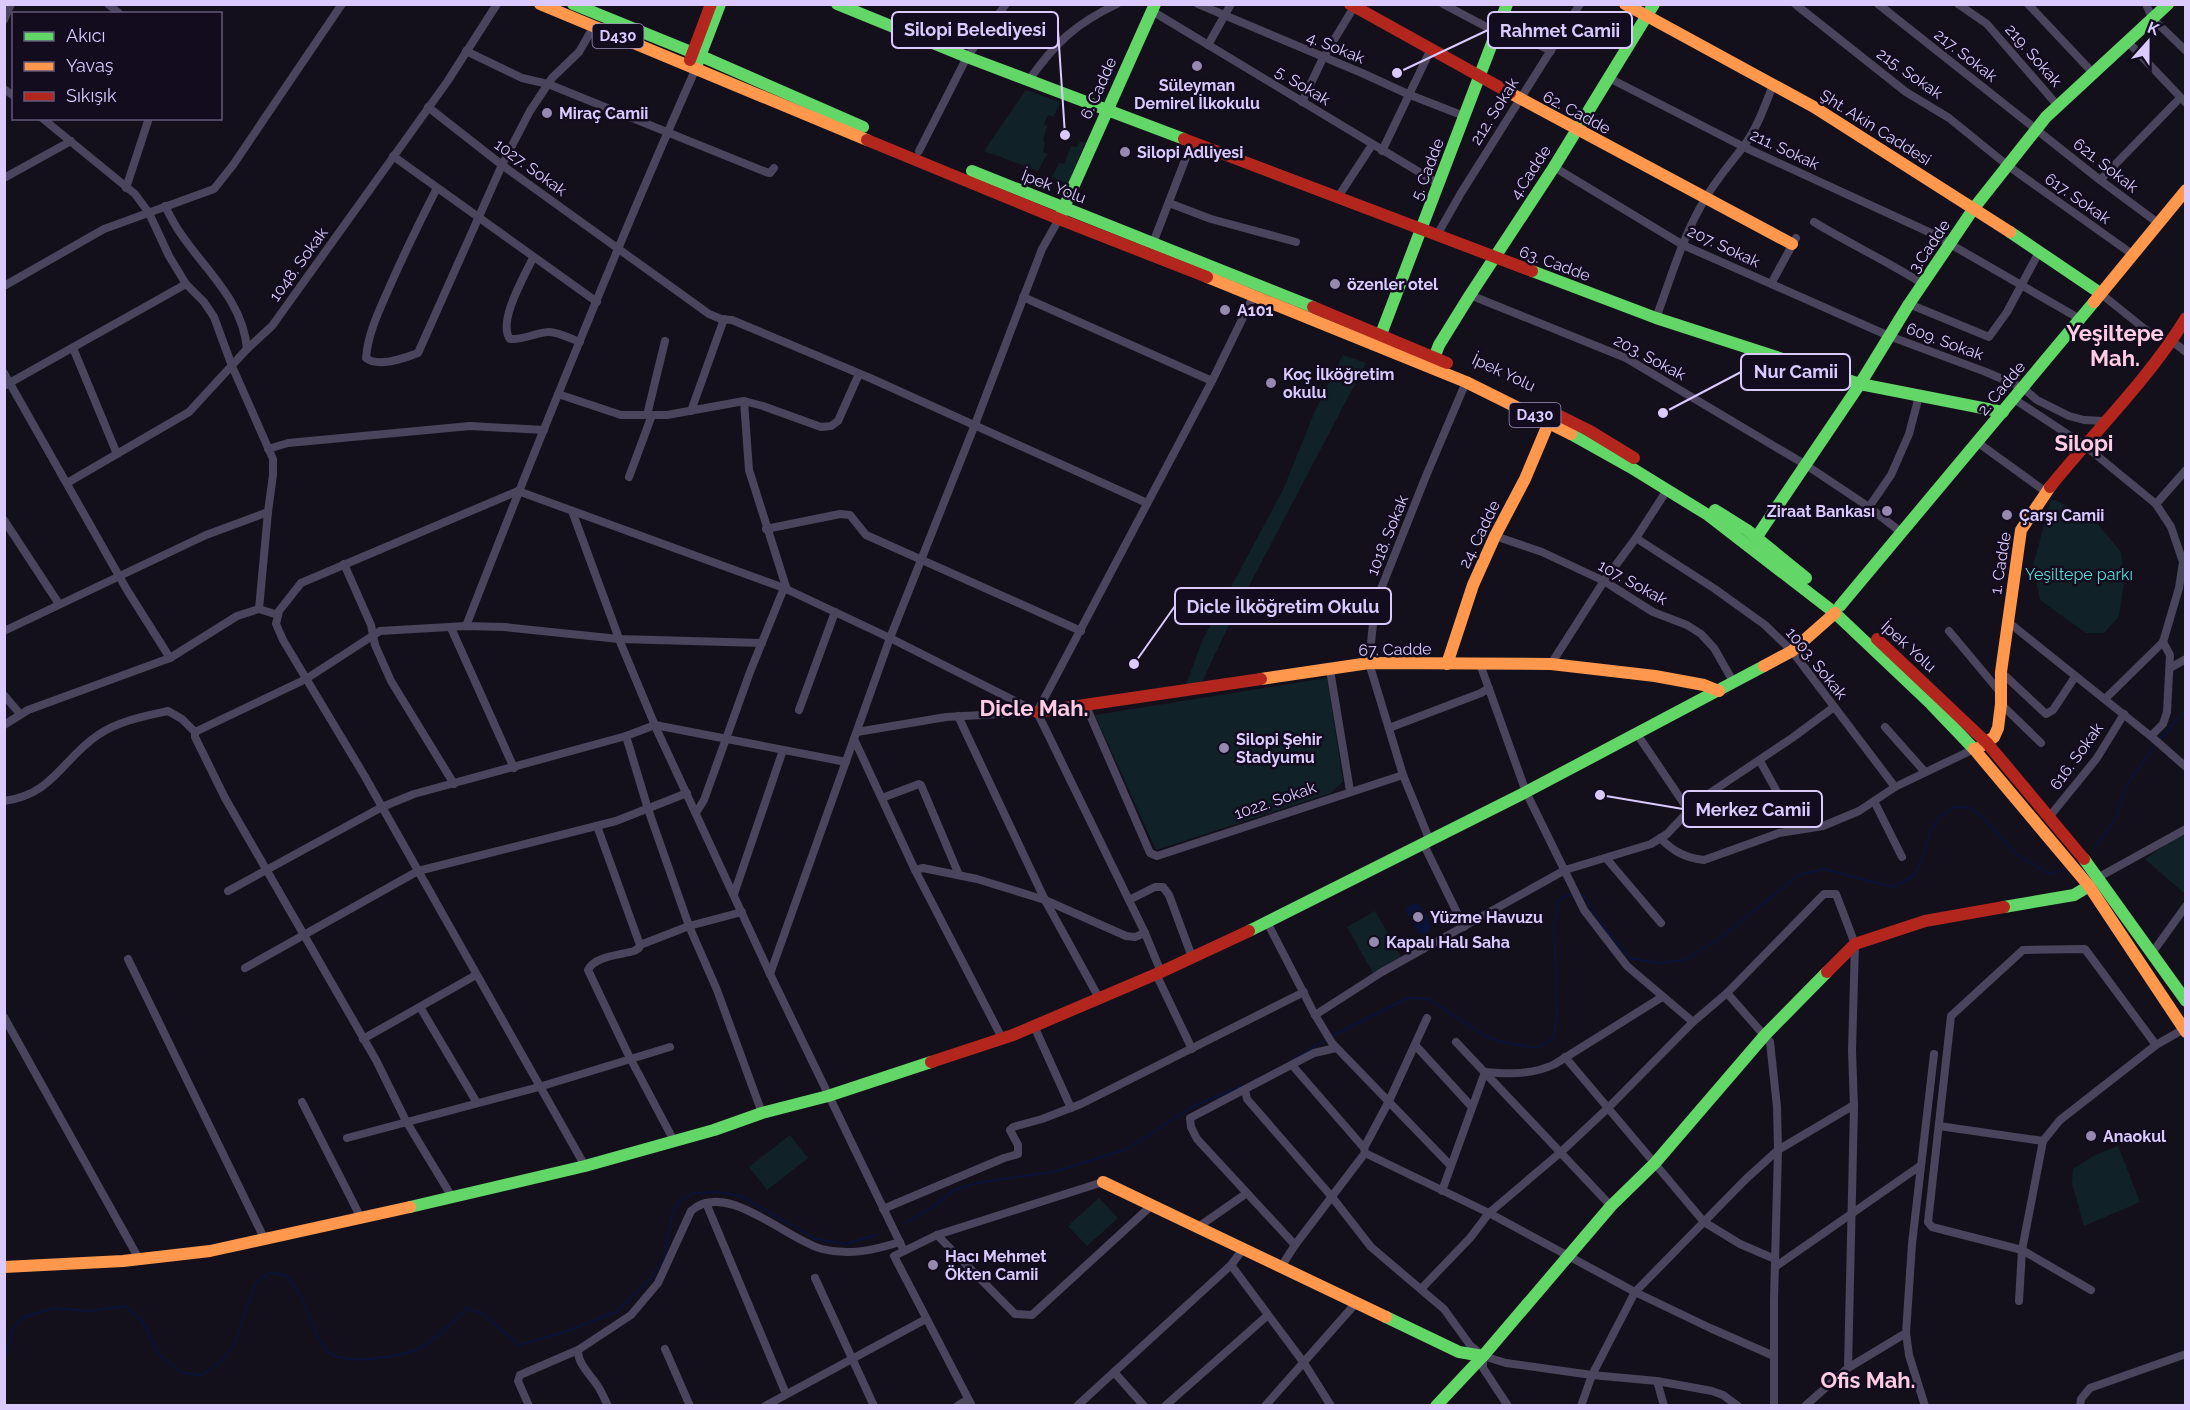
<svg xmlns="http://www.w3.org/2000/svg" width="2190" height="1410" font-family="Raleway,sans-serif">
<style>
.green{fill:#102227}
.water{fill:#0a1238}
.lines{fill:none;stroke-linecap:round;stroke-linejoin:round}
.stream{stroke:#0a1238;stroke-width:2}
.street{stroke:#4a455c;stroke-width:8}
.fast{stroke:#63d668;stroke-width:12}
.slow{stroke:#ff974d;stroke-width:12}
.jam{stroke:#b3261e;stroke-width:12}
.poi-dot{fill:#9589af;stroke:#130c1f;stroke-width:2}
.labels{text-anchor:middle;stroke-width:5;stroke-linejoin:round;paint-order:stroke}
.shield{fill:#130c1f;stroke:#9e91bc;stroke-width:1.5}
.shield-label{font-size:15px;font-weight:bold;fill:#dacaff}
.street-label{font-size:16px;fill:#dacaff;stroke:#130c1f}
.poi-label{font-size:16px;font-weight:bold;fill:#dacaff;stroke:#130c1f;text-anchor:start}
.park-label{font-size:16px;fill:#57ded6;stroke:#130c1f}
.district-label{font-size:22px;font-weight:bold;fill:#ffcce3;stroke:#130c1f}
.leader{fill:none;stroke:#dacaff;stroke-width:2}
.callout-dot{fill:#dacaff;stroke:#130c1f;stroke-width:2}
.callout{fill:#130c1f;stroke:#dacaff;stroke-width:2}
.callout-label{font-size:18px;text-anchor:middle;font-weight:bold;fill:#dacaff}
</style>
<rect width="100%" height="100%" fill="#14101b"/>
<g class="green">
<polygon points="1026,90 1060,102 1054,117 1048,115 1044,124 1047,126 1043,141 1045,143 1043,152 1047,154 1038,171 984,151"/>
<polygon points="1080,142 1085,142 1068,184 1052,177 1059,163 1064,164 1071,146 1077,147"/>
<polygon points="1343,355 1366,363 1232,618 1202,682 1184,690 1203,639 1283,490 1315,411"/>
<polygon points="2051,500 2055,500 2095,521 2121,552 2124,582 2119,616 2104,633 2086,633 2040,600 2033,566"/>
<polygon points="1327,678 1343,781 1331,793 1156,850 1095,715"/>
<polygon points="2181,834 2185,837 2185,894 2145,859"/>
<polygon points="1375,911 1401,957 1373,973 1347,927"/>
<polygon points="790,1135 808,1158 767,1190 749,1167"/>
<polygon points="2118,1146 2140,1202 2084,1226 2072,1183 2073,1169 2093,1156"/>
<polygon points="1099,1198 1118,1218 1087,1246 1068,1226"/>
</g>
<path class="water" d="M1415,903C1423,906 1431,921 1431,930L1424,935L1418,933L1406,910L1407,907Z"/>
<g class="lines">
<g class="stream">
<polyline points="2160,739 2186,710"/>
<polyline points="2096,846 2116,818 2125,788 2156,744"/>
<polyline points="1580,895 1584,895 1605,929 1630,958 1658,963 1684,960 1719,939 1799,875 1824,869 1893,887 1914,876 1924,855 1930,832 1940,817 1955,807 1970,808 1983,817 2016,854 2050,874 2063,870"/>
<polyline points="1331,1037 1408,998 1429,999 1485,1036 1502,1042 1537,1048 1554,1038 1557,1011 1554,923 1559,900 1568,895 1574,895"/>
<polyline points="1292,1060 1326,1040"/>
<polyline points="905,1223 935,1206 954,1190 977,1183 1057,1171 1127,1149 1192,1107 1242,1086"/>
<path d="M4,1362L14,1327L24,1317L54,1308L88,1311L126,1306L142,1321L160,1355L183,1373L202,1375L222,1361L233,1347L256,1283L271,1272L287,1276C292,1283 298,1291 302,1299C311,1316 315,1338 329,1352C343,1366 402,1357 418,1349C436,1340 453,1321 468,1308L483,1314L519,1345L565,1332L616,1312L650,1280L664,1259L673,1211L680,1201L694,1193L719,1192L741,1196L816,1239L845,1244L877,1235"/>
</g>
<g class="street">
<polyline points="108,4 120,14"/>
<polyline points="1198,4 1362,73 1410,95 1464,116"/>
<polyline points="1443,4 1496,32"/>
<polyline points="1795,4 1906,92 1949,118 2007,165 2132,254"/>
<polyline points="1878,4 2100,180 2158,223"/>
<polyline points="1958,4 1987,24 2058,106"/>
<polyline points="2028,4 2093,73"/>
<polyline points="2146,4 2152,18 2186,51"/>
<polyline points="1152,11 1439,184"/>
<polyline points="4,20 11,4"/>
<polyline points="1499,25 1551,51"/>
<polyline points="2127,41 2186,103"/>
<polyline points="1208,45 1231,4"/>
<polyline points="466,51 522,78 548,84 766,172 770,173 774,168"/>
<polyline points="1609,78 1744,147 1931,233 2080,319"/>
<path d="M1029,80C1055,43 1075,24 1117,4"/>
<polyline points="4,89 14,96"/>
<polyline points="1302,102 1323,58 1354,7"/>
<polyline points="428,107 502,165 709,314 721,319 732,320 870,378 1147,503"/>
<polyline points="42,118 135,194 149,213 169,256 186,284 204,302 214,317 232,366 273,459 273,475 268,512 259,609"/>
<polyline points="919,151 967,57 1006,4"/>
<polyline points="1382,151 1431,49"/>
<polyline points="393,156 597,302"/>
<polyline points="1554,167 1683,245 1889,336 1986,372 2023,388 2037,400 2069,416 2084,420 2104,421"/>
<polyline points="4,178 71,141"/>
<polyline points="2100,180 2180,98"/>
<polyline points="126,188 149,118"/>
<path d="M437,188C420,221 404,254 389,288C379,311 368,333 366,358C378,368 405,358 418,353L502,165L530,111L552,78L579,52L594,26"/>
<polyline points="1338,197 1372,145"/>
<polyline points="1169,203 1211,219 1296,242"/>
<path d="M165,206C170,216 175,226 181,234C206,271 243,301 247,349"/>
<path d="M1814,222C1850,244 1887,261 1923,284"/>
<polyline points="1437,235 1461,193 1580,4"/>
<polyline points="1153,243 1192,142"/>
<path d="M533,258C525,275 497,322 510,339C525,340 534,333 548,332C557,331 571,339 580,342"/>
<polyline points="1771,284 1796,238"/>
<polyline points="4,286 104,229 214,189 233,165 342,4"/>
<polyline points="2100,293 2151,334"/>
<polyline points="1470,295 1626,358 1806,465 1869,507 1902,533"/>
<polyline points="1023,297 1212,381"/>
<polyline points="1909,304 1989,337 2007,312 2039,252"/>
<path d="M1656,318C1671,278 1683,235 1705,199C1716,180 1730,164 1743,147C1757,129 1765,105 1773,85"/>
<polyline points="2172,341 2186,352"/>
<polyline points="73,348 117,454"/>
<polyline points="4,373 127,590 170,658"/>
<polyline points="4,386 186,284"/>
<polyline points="558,394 621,415 667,415 744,401 763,406 821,427 831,426 838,421 859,374"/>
<polyline points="2014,399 2084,445 2156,504 2171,527 2183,562 2179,588 2163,642 2105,699"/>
<polyline points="744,401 749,470 787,590"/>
<polyline points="691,411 724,319"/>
<polyline points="647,415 665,341"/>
<polyline points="1977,442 2046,492"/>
<polyline points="268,449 288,443 470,426 544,430"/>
<polyline points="629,477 652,415"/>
<polyline points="67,483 189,412 247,349 272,326 447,82 497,4"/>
<polyline points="2156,504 2186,470"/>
<polyline points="1869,507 1891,475 1909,434 1919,396"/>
<polyline points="572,511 621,644 656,728 770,974 904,1251"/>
<polyline points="4,520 59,604"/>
<polyline points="766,529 840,514 850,515 866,535 1081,631"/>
<polyline points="1495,536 1542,552 1604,581 1653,612 1687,625 1701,634 1714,648 1734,683"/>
<polyline points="1636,538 1715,589 1765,625 1792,651 1895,787"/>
<polyline points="344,564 371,625 375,645 391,681 454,784"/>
<polyline points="2007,621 2153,738 2186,767"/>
<path d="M466,626C539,439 614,252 696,68"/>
<polyline points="451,628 514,768"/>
<polyline points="4,631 206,535 268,512"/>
<polyline points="1949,631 2000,692"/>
<polyline points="1480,664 1526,792 1584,910 1627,966 1693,1022"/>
<polyline points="1551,664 1604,581 1636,538 1667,490"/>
<polyline points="2170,668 2186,659"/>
<polyline points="1330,670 1350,791"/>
<polyline points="2001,672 2046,714 2053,710 2075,677"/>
<polyline points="4,695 20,714"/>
<polyline points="2001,704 2041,743"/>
<polyline points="1086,706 1150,853 1157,856 1403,775"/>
<polyline points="799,710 835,612"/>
<polyline points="1037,712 1212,381 1254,295"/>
<polyline points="958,716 1045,900 1099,998"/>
<polyline points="4,725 28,710 170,658 237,616 259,609 278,615"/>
<polyline points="1885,727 1925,772"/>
<polyline points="1389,728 1481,693 1489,688"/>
<polyline points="195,732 306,679 380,631 466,626 504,627 619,639 762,643"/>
<polyline points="857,732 946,717 1037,712"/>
<polyline points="1637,734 1689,811"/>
<polyline points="626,736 648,809 689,926 717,990 762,1113"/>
<polyline points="2151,736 2163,724 2167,712 2170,655 2163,642"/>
<polyline points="854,739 915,870 1002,1038"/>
<polyline points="1760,761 1798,830"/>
<polyline points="882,798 919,784 921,785 959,875"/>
<path d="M4,801C54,794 61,760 98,735C118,721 145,716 168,711L182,719L195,732V737L225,798L376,1060L406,1121L452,1197"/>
<polyline points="1874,801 1902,857"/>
<polyline points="696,813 704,800 750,672 784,588"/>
<polyline points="2050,816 2097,758 2124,714"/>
<path d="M597,826L640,945L639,948L634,951C620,955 595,956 588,970L628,1054L674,1141"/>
<path d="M1660,838C1673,851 1685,858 1704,860L1779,833L1823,826L1859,811L1895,787L1974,749"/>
<polyline points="1430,841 1403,775 1369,663 1375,604 1426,476 1466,382"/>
<polyline points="1424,845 1464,927"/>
<polyline points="1606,858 1661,923"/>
<polyline points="915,870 923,868 977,879 1045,900 1126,936 1135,937 1145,933"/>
<polyline points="2099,877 2186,829"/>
<polyline points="228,891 382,807 414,794 626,736 655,725 846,762"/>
<polyline points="734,894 783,750"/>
<polyline points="1129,900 1155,887 1163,887 1169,895 1192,957"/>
<polyline points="1267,922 1315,1015 1332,1043 1450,1165"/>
<polyline points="640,945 689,926 742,912"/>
<polyline points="2152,953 2186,906"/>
<polyline points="128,959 264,1238"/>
<polyline points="245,968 418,871 616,821 687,793"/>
<polyline points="770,974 890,638 974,427 1042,249 1059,219"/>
<polyline points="1156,974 1192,1049"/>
<polyline points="1727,993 1770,1042 1777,1107 1778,1150 1774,1300 1774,1406"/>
<polyline points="420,1007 477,1103"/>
<polyline points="1315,1015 1382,972 1565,870 1651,844 1667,834 1698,801 1792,738 1834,707"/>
<polyline points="4,1017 139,1259"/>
<polyline points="1034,1026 1071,1108"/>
<polyline points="363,1039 476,975"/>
<polyline points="1456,1042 1611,1206"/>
<polyline points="1416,1046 1471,1106"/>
<polyline points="1565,1057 1704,1222 1740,1244 1775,1259"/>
<polyline points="1292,1065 1364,1148"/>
<polyline points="1245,1090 1247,1099 1332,1197 1371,1247 1444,1309 1470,1345 1483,1356 1506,1363 1592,1375 1657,1381 1712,1391 1723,1395 1738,1406"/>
<polyline points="302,1102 361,1218"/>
<polyline points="1939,1126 2043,1141"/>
<polyline points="347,1138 539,1087 670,1047"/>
<polyline points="1365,1153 1489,1213 1635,1292 1710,1328 1774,1356"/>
<polyline points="585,1166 364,775 283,640 276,624 279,611 301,583 518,491 784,588 890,638 1037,712 1145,933 1161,972"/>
<path d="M1442,1191L1485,1072C1509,1074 1532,1075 1555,1064L1662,997"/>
<polyline points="706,1203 786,1394"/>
<polyline points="883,1209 1004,1158 1018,1154 1018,1145 1010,1130 1013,1127 1042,1119 1081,1104 1304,992"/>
<polyline points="1198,1227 1247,1193"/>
<polyline points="937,1235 1015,1314 1032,1315 1152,1205"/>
<polyline points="1295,1245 1197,1139 1191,1127 1190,1118 1314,1053 1336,1048"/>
<polyline points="1231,1265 1304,1363 1331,1406"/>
<polyline points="1281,1267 1295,1245 1365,1153 1364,1148 1389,1101 1427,1018"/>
<polyline points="1775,1267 1920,1166"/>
<polyline points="815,1278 874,1406"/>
<polyline points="1421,1289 1470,1238 1489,1213 1561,1152 1608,1108 1693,1022 1727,993 1824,894 1836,894 1855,944 1852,1051 1854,1107 1848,1368"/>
<polyline points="2091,1290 2022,1250 1932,1227 1928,1222 1951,1016 2023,950 2085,949 2156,1045"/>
<polyline points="2019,1301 2022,1250 2043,1141 2060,1120 2156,1045 2184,1029"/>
<polyline points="665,1349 690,1406"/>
<polyline points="1483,1356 1483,1368 1508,1406"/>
<polyline points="1114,1372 1144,1406"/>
<polyline points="1657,1381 1664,1406"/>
<polyline points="529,1406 518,1381 520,1375 578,1350"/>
<path d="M608,1406C605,1400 602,1393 599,1388C592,1376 577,1364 578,1350L631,1315L658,1283L691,1211C726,1179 787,1240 822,1249C849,1256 874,1250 900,1242"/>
<polyline points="765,1406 926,1319"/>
<polyline points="957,1406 968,1399"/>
<polyline points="972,1406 894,1256 937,1235 1103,1182"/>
<polyline points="1077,1406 1231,1265 1243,1249"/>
<polyline points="1165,1406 1268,1315"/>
<polyline points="1265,1406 1356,1303"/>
<polyline points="1581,1406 1592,1375 1635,1292 1746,1179 1778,1150 1854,1105"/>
<polyline points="1805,1406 1848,1368 1906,1333"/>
<polyline points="1925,1406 1909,1355 1906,1333 1912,1244 1934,1054"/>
<polyline points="2080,1406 2081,1399 2090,1388 2186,1354"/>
</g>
<g class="fast">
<polyline points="573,4 701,56 863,127"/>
<polyline points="837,4 967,57 1184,139"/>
<polyline points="697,64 720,4"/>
<polyline points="972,171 1313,307"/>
<polyline points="1061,214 1155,4"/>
<polyline points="2010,232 2100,293"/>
<polyline points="1532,271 1656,318 1860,384 2003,412"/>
<polyline points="1378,342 1507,4"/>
<polyline points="1434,358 1439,345 1470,295 1554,167 1654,4"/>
<polyline points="1571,434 1630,467 1708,515 1835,613 1931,704 1974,749"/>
<polyline points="1715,510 1747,530 1806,578"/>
<polyline points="1756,538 1860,384 1909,304 1974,208 2046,117 2168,4"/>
<polyline points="1840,606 2094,302"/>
<polyline points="2084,859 2186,1001"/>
<polyline points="2004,907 2074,895 2089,886"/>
<polyline points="1249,931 1526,792 1764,666"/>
<polyline points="410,1207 585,1166 714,1130 762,1113 828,1096 931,1062"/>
<polyline points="1386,1317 1459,1352 1483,1356"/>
<polyline points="1436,1406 1483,1356 1611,1206 1655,1163 1765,1035 1827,972"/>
</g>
<g class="slow">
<polyline points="540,4 867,140"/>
<polyline points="1625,4 1814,107 2010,232"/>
<polyline points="1510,93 1792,244"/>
<polyline points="1207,277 1466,382 1571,434"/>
<polyline points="2094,302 2186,190"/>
<polyline points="1447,664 1473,585 1495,536 1525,479 1549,422"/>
<polyline points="1764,666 1792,651 1835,613"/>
<polyline points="1261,679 1369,663 1551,664 1655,676 1704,685 1719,691"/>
<polyline points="1981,746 1994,737 1998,728 2001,704 2001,672 2021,530 2050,487"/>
<polyline points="1974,749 2089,886 2186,1032"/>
<polyline points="1103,1182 1386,1317"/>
<polyline points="4,1267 123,1261 210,1251 410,1207"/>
</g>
<g class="jam">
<polyline points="1350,4 1510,93"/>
<polyline points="690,60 711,4"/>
<polyline points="1184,139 1532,271"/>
<polyline points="867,140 1059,219 1207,277"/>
<polyline points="1313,307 1447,363"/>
<polyline points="1550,411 1588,430 1634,458"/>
<path d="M2050,487C2095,431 2148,380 2186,318"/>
<polyline points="1877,639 1987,743 2084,859"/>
<polyline points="1037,712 1261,679"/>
<polyline points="1827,972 1855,944 1925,921 2004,907"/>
<polyline points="931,1062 1013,1035 1161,972 1249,931"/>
</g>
</g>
<g class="poi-dot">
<circle cx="1197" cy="66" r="6"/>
<circle cx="547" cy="113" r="6"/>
<circle cx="1125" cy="152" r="6"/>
<circle cx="1335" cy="284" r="6"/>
<circle cx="1225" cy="310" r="6"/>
<circle cx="1271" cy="383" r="6"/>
<circle cx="1887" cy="511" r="6"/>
<circle cx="2007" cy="515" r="6"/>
<circle cx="1224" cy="748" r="6"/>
<circle cx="1418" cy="917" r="6"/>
<circle cx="1374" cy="942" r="6"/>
<circle cx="2091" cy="1136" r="6"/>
<circle cx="933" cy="1265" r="6"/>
</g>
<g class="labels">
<g class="shield">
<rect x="592.5" y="24" width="51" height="24" rx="4.5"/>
<rect x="1509.5" y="403" width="51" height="24" rx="4.5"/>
</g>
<g class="shield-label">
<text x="618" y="41">D430</text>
<text x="1535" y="420">D430</text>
</g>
<g class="street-label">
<text transform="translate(1336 47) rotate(22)" y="6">4. Sokak</text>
<text transform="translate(1966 55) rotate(38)" y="6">217. Sokak</text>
<text transform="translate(2034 55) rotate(49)" y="6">219. Sokak</text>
<text transform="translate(1910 73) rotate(35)" y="6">215. Sokak</text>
<text transform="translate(1303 85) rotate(31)" y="6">5. Sokak</text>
<text transform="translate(1098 88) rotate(-66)" y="6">6. Cadde</text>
<text transform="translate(1494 111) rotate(-58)" y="6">212. Sokak</text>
<text transform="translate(1577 112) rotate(28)" y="6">62. Cadde</text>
<text transform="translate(1876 127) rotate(32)" y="6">Şht. Akin Caddesi</text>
<text transform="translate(1785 149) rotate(25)" y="6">211. Sokak</text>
<text transform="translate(2106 165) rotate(38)" y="6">621. Sokak</text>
<text transform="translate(531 167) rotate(36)" y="6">1027. Sokak</text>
<text transform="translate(1427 169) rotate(-69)" y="6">5. Cadde</text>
<text transform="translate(1530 172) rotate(-57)" y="6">4.Cadde</text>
<text transform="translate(1054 186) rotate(21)" y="6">İpek Yolu</text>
<text transform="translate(2078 198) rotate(35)" y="6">617. Sokak</text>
<text transform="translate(1724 246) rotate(25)" y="6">207. Sokak</text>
<text transform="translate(1929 246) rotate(-56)" y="6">3.Cadde</text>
<text transform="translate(1555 263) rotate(20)" y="6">63. Cadde</text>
<text transform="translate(298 264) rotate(-54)" y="6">1048. Sokak</text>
<text transform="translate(1945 341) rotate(20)" y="6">609. Sokak</text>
<text transform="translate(1650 357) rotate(28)" y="6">203. Sokak</text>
<text transform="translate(1504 372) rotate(25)" y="6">İpek Yolu</text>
<text transform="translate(2001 388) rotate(-50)" y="6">2. Cadde</text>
<text transform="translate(1479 534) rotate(-64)" y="6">24. Cadde</text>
<text transform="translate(1387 535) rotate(-68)" y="6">1018. Sokak</text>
<text transform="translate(2000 563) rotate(-81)" y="6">1. Cadde</text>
<text transform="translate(1633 582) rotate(29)" y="6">107. Sokak</text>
<text transform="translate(1909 646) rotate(42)" y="6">İpek Yolu</text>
<text transform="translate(1395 649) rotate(-1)" y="6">67. Cadde</text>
<text transform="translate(1817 663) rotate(51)" y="6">1003. Sokak</text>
<text transform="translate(2076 756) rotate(-54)" y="6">616. Sokak</text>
<text transform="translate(1275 800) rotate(-19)" y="6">1022. Sokak</text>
</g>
<g class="poi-label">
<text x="1197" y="91" text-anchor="middle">Süleyman<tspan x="1197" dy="18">Demirel İlkokulu</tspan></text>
<text x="559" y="119">Miraç Camii</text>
<text x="1137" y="158">Silopi Adliyesi</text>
<text x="1347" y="290">özenler otel</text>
<text x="1237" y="316">A101</text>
<text x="1283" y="380">Koç İlköğretim<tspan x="1283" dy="18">okulu</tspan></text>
<text x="1875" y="517" text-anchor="end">Ziraat Bankası</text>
<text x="2019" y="521">Çarşı Camii</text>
<text x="1236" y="745">Silopi Şehir<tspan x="1236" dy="18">Stadyumu</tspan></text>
<text x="1430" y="923">Yüzme Havuzu</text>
<text x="1386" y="948">Kapalı Halı Saha</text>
<text x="2103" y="1142">Anaokul</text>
<text x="945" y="1262">Hacı Mehmet<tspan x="945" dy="18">Ökten Camii</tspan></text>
</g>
<g class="park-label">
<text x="2079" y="580">Yeşiltepe parkı</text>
</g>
<g class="district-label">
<text x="2115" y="341">Yeşiltepe<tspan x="2115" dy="25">Mah.</tspan></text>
<text x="2084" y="451">Silopi</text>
<text x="1034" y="716">Dicle Mah.</text>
<text x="1868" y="1388">Ofis Mah.</text>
</g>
</g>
<path class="leader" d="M1065 135L1058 30M1397 73L1488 30M1663 413L1741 372M1134 664L1175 606M1600 795L1683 809"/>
<g class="callout-dot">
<circle cx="1065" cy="135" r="6"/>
<circle cx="1397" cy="73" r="6"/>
<circle cx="1663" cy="413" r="6"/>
<circle cx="1134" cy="664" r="6"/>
<circle cx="1600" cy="795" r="6"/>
</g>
<g class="callout">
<rect x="892" y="12" width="166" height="36" rx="6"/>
<rect x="1488" y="12" width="144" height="36" rx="6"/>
<rect x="1741" y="354" width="109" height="36" rx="6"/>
<rect x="1175" y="588" width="216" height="36" rx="6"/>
<rect x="1683" y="791" width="139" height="36" rx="6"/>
</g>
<g class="callout-label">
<text x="975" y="36">Silopi Belediyesi</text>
<text x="1560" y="37">Rahmet Camii</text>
<text x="1796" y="378">Nur Camii</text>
<text x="1283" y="613">Dicle İlköğretim Okulu</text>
<text x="1753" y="816">Merkez Camii</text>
</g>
<rect width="2190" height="1410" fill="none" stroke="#dacaff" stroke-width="12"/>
<rect x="12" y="12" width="210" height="108" fill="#130c1f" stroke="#635879" stroke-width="1.5"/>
<rect x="24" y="32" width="30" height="9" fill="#63d668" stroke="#635879" stroke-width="1.5"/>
<text x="66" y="42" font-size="18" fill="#dacaff">Akıcı</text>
<rect x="24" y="62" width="30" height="9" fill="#ff974d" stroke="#635879" stroke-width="1.5"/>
<text x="66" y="72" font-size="18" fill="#dacaff">Yavaş</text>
<rect x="24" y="92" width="30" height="9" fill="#b3261e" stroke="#635879" stroke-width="1.5"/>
<text x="66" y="102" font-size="18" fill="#dacaff">Sıkışık</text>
<g transform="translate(2148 42) rotate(21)" stroke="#130c1f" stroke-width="4.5" paint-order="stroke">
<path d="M0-4.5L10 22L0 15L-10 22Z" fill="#dacaff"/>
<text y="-9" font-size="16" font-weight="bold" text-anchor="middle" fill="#dacaff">K</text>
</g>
</svg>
